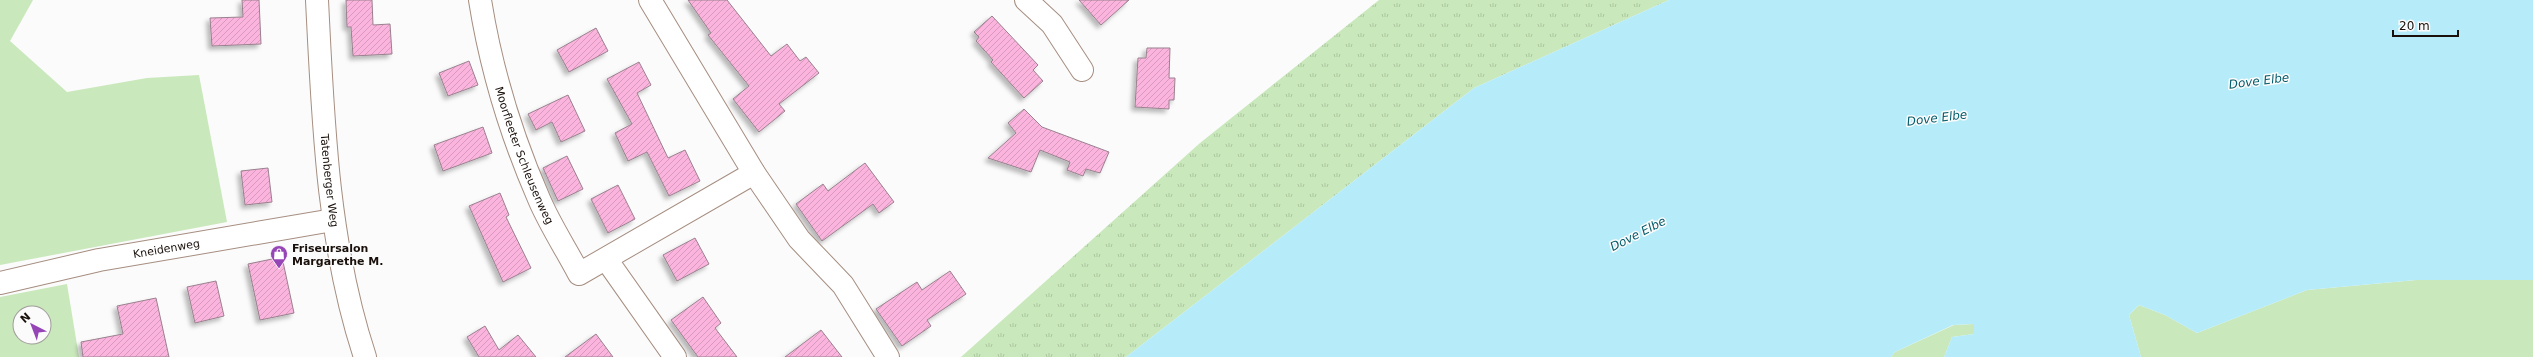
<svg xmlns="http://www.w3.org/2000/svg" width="2533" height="357" font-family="'DejaVu Sans',sans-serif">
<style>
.green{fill:#c9e8bb;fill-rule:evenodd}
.park{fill:url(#park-tufts)}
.water{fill:#b6ecf9}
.building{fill:url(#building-hatch);stroke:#99818e;filter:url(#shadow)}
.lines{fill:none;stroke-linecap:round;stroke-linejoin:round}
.minor-casing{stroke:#a68e80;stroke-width:24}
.tertiary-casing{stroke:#a68e80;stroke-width:24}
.minor{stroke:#fff;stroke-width:22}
.tertiary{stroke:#fff;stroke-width:22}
.labels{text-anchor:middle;stroke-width:3;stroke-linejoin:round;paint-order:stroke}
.street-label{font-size:11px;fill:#19100b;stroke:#fbfbfb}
.poi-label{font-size:11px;font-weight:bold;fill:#19100b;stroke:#fbfbfb;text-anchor:start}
.water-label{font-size:12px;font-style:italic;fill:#035b6b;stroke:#fbfbfb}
</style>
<defs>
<pattern id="park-tufts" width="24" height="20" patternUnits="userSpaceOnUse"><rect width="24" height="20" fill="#c9e8bb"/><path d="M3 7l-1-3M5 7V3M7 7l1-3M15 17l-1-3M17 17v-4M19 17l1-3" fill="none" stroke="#acc69f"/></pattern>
<pattern id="building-hatch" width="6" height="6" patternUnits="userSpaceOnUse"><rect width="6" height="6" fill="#fbb4dd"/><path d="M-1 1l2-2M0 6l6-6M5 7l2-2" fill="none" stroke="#d79abc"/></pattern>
<filter id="shadow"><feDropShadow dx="-3.5" dy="3.5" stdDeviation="2" flood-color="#0004"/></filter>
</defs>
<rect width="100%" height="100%" fill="#fbfbfb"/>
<g class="green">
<polygon points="0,0 33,0 10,41 67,92 147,78 199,75 227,222 0,265"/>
<polygon points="2416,280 2533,280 2533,357 2141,357 2129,315 2139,305 2165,315 2197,333 2307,290"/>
<path d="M67,284L79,357H0V297ZM20,313H44V337H20Z"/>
<polygon points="1974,324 1974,334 1952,337 1944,357 1891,357 1895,352 1954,325"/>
</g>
<polygon class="park" points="1379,0 1669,0 1474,88 1126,357 961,357 1200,143"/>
<polygon class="water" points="1669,0 2533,0 2533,280 2416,280 2307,290 2197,333 2165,315 2139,305 2129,315 2141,357 1944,357 1952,337 1974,334 1974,324 1953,325 1895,352 1891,357 1126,357 1474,88"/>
<g class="building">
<polygon points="242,0 259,0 261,44 212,46 210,18 243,17"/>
<polygon points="346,0 372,0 373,25 390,24 392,54 353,56 351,27 347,27"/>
<polygon points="688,0 727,0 771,56 787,44 800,61 806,57 819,73 779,104 785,111 759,132 733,99 749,86 708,35 711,33"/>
<polygon points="1079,0 1129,0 1101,25"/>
<polygon points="992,16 1038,65 1033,70 1043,81 1024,98 991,62 993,60 976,41 979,37 974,32"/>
<polygon points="596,28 608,51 569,72 557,50"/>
<polygon points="1147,48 1170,48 1169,78 1175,78 1174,100 1169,100 1169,109 1135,107 1138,58 1146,58"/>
<polygon points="469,61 478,85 448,96 439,73"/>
<polygon points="639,62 651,85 637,93 668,158 685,150 700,181 669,196 647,152 628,161 615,133 632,124 607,79"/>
<polygon points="568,95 585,131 561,142 552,122 536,130 528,114"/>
<polygon points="1024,109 1042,127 1109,152 1100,173 1086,169 1083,176 1067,170 1070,162 1040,150 1031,172 988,158 1016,133 1008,123"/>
<polygon points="483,127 492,153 443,171 434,145"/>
<polygon points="567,156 583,189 558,201 543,168"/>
<polygon points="865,163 894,202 879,213 873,204 822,241 796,204 823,184 828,191"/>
<polygon points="268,168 272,202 245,205 241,171"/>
<polygon points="618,185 635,219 608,233 591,199"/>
<polygon points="500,193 509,215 506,217 531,268 503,282 469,206"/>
<polygon points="695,238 709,264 677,281 663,255"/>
<polygon points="282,257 294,313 260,320 248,264"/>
<polygon points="950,271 966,294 927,320 931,326 902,346 876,309 917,282 922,290"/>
<polygon points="216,281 224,316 195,323 187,287"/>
<polygon points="703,297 721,323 715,328 737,357 698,357 671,320"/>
<polygon points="156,298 169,357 83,357 81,342 123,334 117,306"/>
<polygon points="485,326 499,350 518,335 536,357 479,357 467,337"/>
<polygon points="821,330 842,357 785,357"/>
<polygon points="596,334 613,357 565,357"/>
</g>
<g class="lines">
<defs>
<g id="minor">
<path id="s1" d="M480,0C491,69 511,135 539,199C550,225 566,249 579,274L754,173"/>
<polyline points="650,0 754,173 799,239 843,285 888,357"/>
<polyline points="1026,0 1052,24 1082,70"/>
<polyline points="606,259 675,357"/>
<path id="s2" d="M0,283L99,260L333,220"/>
</g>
<g id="tertiary">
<path id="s3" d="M317,0C323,120 327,242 365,357"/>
</g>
</defs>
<use href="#minor" class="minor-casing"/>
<use href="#tertiary" class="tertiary-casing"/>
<use href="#minor" class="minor"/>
<use href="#tertiary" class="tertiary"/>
</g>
<defs>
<symbol id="shop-pin" viewBox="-11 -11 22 30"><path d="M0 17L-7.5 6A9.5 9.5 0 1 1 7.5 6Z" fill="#9545b5" stroke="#fbfbfb"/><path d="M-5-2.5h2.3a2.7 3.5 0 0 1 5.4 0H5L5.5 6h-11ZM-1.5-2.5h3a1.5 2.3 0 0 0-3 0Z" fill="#fff"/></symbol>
</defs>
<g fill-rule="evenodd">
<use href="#shop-pin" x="269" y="244" width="20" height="27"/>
</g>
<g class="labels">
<g class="street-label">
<text dy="4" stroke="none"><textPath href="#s1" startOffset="162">Moorfleeter Schleusenweg</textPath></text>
<text dy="4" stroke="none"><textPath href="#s3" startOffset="181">Tatenberger Weg</textPath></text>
<text dy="4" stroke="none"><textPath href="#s2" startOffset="170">Kneidenweg</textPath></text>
</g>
<g class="poi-label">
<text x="292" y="252">Friseursalon<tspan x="292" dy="13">Margarethe M.</tspan></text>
</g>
<g class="water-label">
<text transform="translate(2259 81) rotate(-7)" y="4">Dove Elbe</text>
<text transform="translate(1937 118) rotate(-7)" y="4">Dove Elbe</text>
<text transform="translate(1638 234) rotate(-27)" y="4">Dove Elbe</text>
</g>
</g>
<g transform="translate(32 325) rotate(318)"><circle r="19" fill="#fbfbfb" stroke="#a19d9b"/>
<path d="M0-3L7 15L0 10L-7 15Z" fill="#9545b5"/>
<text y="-6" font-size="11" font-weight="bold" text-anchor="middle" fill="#19100b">N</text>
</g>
<path d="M2393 30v6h65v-6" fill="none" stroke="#19100b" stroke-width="2"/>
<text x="2399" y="30" font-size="12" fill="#19100b" stroke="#fbfbfb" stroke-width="3" paint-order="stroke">20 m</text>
</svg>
